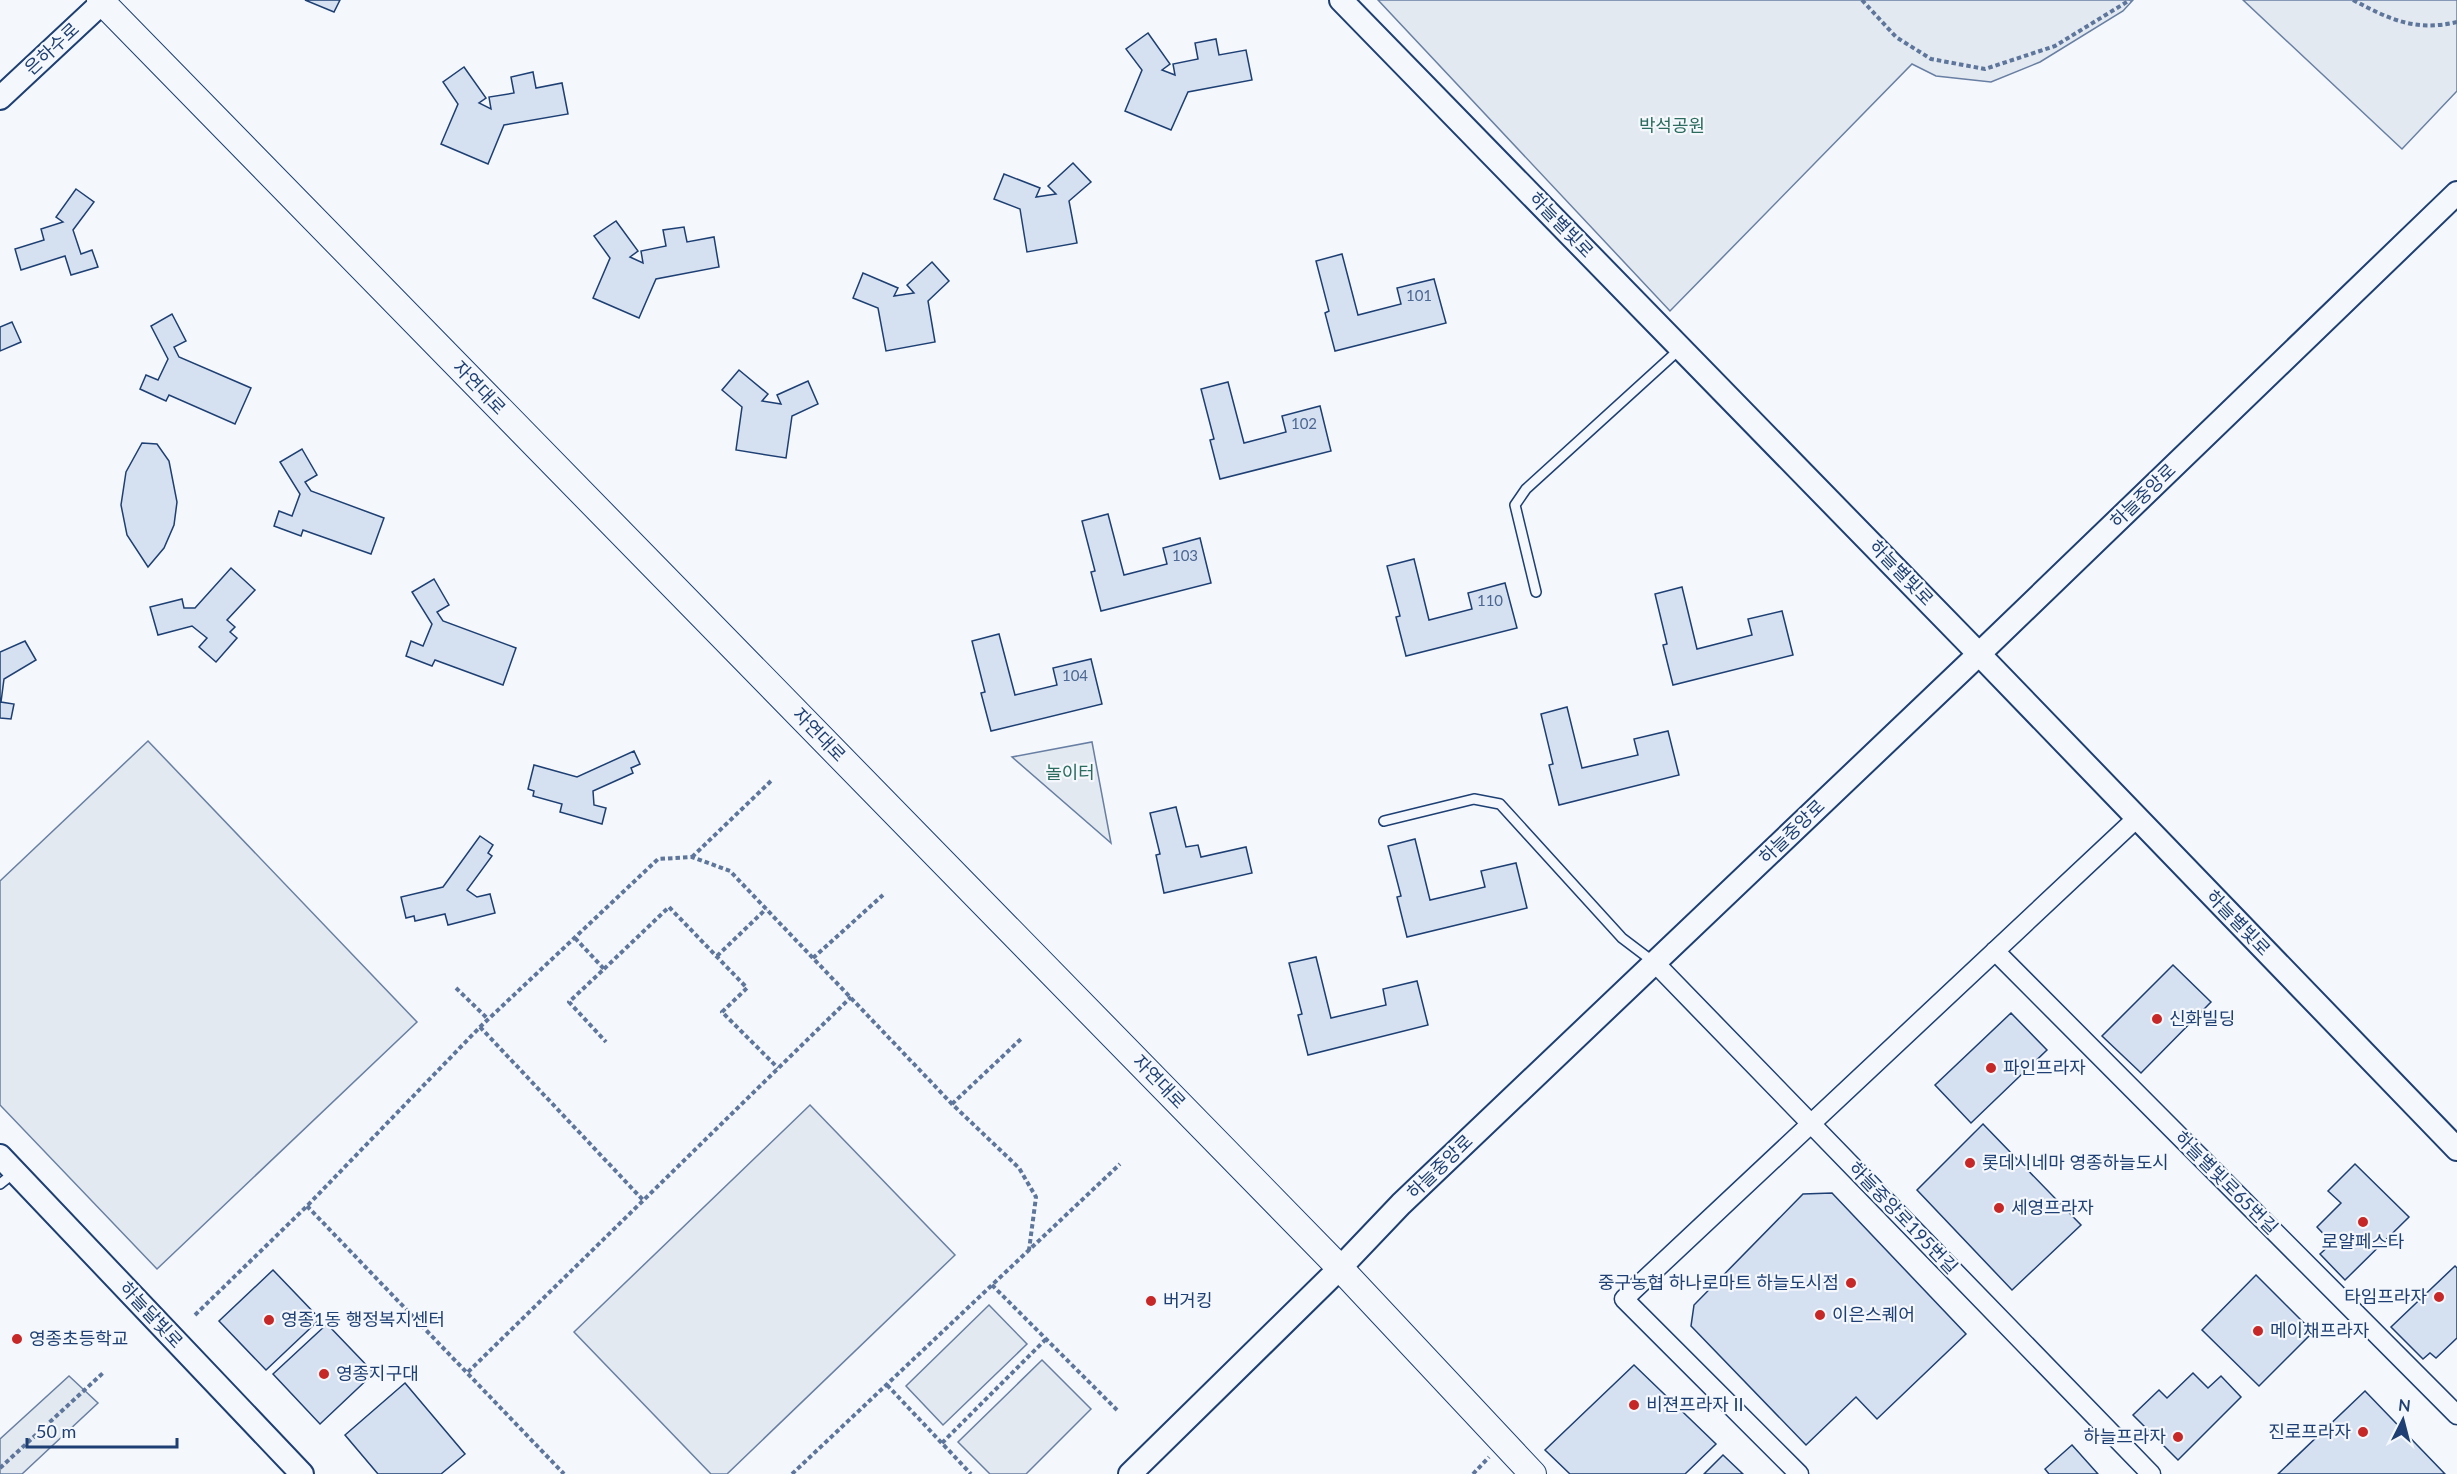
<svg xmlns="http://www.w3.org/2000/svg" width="2457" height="1474" font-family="Lato,'Noto Sans KR',sans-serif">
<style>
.green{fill:#e3e9f0;stroke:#687fa3;stroke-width:1.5}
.building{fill:#d5e0f0;stroke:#1d3f73;stroke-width:1.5}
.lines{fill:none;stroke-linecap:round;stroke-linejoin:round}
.service-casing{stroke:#1d3f73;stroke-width:12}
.minor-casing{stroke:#1d3f73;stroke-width:21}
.tertiary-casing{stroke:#1d3f73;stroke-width:26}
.secondary-casing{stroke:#1d3f73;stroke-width:28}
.path{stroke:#5e769c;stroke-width:4;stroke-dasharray:4.5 3;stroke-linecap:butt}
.service{stroke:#f4f7fb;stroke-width:9}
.minor{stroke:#f4f7fb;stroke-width:18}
.tertiary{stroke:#f4f7fb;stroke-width:22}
.secondary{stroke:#f4f7fb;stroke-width:26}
.poi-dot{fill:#c62828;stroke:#f4f7fb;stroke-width:2}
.labels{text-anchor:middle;stroke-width:4.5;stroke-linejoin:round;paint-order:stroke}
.number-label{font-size:15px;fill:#4b6792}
.street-label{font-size:18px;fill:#1d3f73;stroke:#f4f7fb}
.park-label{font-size:18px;fill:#2c6c60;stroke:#f4f7fb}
.poi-label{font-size:18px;fill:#1d3f73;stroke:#f4f7fb;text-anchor:start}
</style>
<rect width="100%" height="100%" fill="#f4f7fb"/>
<g class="green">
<polygon points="1378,0 2133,0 2123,11 2040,62 1991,82 1936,76 1912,64 1670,311"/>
<polygon points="2243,0 2457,0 2457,91 2402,149"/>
<polygon points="148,741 417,1022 157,1269 0,1105 0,881"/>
<polygon points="1092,742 1111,843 1012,757"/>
<polygon points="810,1105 955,1255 727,1474 711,1474 574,1332"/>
<polygon points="989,1305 1027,1344 943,1425 906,1386"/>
<polygon points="1042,1360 1091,1409 1026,1474 990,1474 958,1442"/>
<polygon points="69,1376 98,1403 22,1474 0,1474 0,1439"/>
</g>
<g class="building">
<polygon points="305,0 340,0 334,12"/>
<polygon points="1148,33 1170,64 1162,70 1175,75 1173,64 1198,59 1195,43 1216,39 1219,55 1246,50 1252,80 1188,92 1171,130 1125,111 1142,70 1126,49"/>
<polygon points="464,67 486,98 479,103 491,109 489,97 514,93 511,77 533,72 536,88 562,83 568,114 504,125 488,164 441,144 458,104 443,82"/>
<polygon points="1073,163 1091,182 1069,201 1077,243 1027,252 1020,209 994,199 1004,174 1040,188 1036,197 1056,194 1048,186"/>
<polygon points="76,189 94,202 73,230 81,254 92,250 98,267 71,275 65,256 21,270 15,249 44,240 41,229 63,222 56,217"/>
<polygon points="616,221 638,251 630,257 643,263 641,251 666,246 663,230 684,227 687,242 714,237 719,267 656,279 639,318 593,298 610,258 594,236"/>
<polygon points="1342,254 1358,315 1401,304 1397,288 1434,279 1446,323 1335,351 1325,313 1329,311 1316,261"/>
<polygon points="932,262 949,281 928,301 935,342 886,351 878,308 853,298 863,273 898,288 894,296 914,293 907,285"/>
<polygon points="172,314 186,341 174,347 179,357 251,388 235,424 169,395 166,401 140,389 146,375 158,380 168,359 151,326"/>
<polygon points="12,322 21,342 0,351 0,327"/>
<polygon points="739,370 768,394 762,401 781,404 777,395 808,381 818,404 792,416 786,458 736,450 742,407 722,390"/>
<polygon points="1228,382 1244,443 1286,432 1282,416 1320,406 1331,451 1220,479 1210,440 1214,439 1201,389"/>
<polygon points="142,443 157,444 169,461 177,502 174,525 164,548 148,567 127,535 121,505 126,472"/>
<polygon points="302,449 317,475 305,482 311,491 384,518 371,554 303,530 301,536 274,526 279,511 292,516 300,494 280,462"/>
<polygon points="1108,514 1124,575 1167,564 1163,548 1200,538 1211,583 1101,611 1091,572 1095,571 1082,521"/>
<polygon points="1414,559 1429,620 1472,609 1468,593 1505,583 1517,628 1406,656 1396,617 1400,616 1387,566"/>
<polygon points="231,568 255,590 227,620 235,627 230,632 237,638 216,662 199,647 207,638 192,626 158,635 150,607 182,599 184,608 195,608"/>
<polygon points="434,579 449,605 437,612 443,621 516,648 503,685 435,660 432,666 406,656 411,641 423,646 432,624 412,592"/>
<polygon points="1682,587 1697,649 1752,635 1748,619 1782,611 1793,655 1673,685 1663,645 1667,644 1655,594"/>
<polygon points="999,634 1015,695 1057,685 1053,668 1091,659 1102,704 991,731 981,693 985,692 972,641"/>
<polygon points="25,641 36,660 4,679 1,702 14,704 11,719 0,718 0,652"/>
<polygon points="1567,707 1582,768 1638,755 1634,739 1668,731 1679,775 1559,805 1549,765 1553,764 1541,714"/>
<polygon points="634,751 640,764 631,768 633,773 593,791 594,805 606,808 602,824 560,812 562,804 533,796 534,791 528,789 534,765 577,777"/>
<polygon points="1176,807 1186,847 1198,845 1201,857 1246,847 1252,873 1164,893 1156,855 1160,854 1150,813"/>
<polygon points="480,836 493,845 488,853 492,856 467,890 477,897 490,894 495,913 448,925 445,914 415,921 414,916 406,918 401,897 443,887"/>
<polygon points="1415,839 1430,900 1485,887 1481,871 1516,863 1527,908 1407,937 1397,897 1401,896 1388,846"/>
<polygon points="1316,957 1331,1018 1386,1005 1383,989 1417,981 1428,1025 1308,1055 1298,1015 1302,1014 1289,963"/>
<polygon points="2173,965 2211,1002 2141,1073 2102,1036"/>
<polygon points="2011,1013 2047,1050 1971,1123 1935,1085"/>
<polygon points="1983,1124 2081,1225 2012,1290 1917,1190"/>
<polygon points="2355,1164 2409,1217 2345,1280 2320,1254 2332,1243 2317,1227 2341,1203 2328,1191"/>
<polygon points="1832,1193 1966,1334 1877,1419 1856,1397 1806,1445 1691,1326 1694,1305 1803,1194"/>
<polygon points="2455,1266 2457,1268 2457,1338 2436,1358 2430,1353 2423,1359 2391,1327"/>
<polygon points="273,1270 320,1319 266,1370 219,1321"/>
<polygon points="2256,1275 2313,1332 2259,1386 2202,1330"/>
<polygon points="327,1324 374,1373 320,1424 273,1374"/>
<polygon points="1634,1365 1716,1444 1685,1474 1570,1474 1545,1450"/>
<polygon points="2193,1373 2208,1388 2221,1376 2241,1397 2178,1460 2133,1415 2159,1390 2167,1398"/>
<polygon points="405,1383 465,1454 441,1474 378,1474 345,1435"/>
<polygon points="2365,1391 2445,1474 2278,1474"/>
<polygon points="2072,1445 2098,1474 2049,1474 2045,1469"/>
<polygon points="1723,1455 1743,1474 1704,1474"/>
</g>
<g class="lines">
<defs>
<g id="service">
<polyline points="1536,592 1515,505 1526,489 1681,348"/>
<polyline points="1384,821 1474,799 1500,804 1622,938 1655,963"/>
<polyline points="0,1184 15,1172"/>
</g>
<g id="minor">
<polyline points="1995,951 2457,1415"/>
<polyline points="1655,963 2151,1474"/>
<polyline points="1799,1474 1624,1299 2137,818"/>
</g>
<g id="tertiary">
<polyline points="1341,0 1979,654 2457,1149"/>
<polyline points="0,98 105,0"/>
<polyline points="0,1156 302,1474"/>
<polyline points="1130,1474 1340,1268 1401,1204 1979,654 2457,193"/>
</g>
<polyline id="secondary" points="100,0 1340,1268 1533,1474"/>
</defs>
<use href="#service" class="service-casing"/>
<use href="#minor" class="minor-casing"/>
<use href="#tertiary" class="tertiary-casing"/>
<use href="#secondary" class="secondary-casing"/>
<g class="path">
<polyline points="1862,0 1896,37 1931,59 1985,69 2055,46 2130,0"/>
<path d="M2353,0C2389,19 2415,32 2457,22"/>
<polyline points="692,857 772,780"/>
<polyline points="575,938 604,969 569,1002 606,1042"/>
<polyline points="717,956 766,909"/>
<polyline points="813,958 883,895"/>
<polyline points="604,969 669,907 747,988 722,1012 778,1068"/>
<polyline points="456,988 488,1019"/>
<polyline points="480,1027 643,1200"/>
<polyline points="952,1104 1022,1038"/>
<polyline points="307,1206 564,1474"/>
<polyline points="992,1285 1117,1410"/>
<polyline points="195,1315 307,1206 480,1027 658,859 692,857 730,871 952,1104 1019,1168 1036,1197 1029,1250"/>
<polyline points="468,1372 851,997"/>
<polyline points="887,1385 971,1474"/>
<polyline points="942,1443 1046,1339"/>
<polyline points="0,1468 104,1372"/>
<polyline points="792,1474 1120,1164"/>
<polyline points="1473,1474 1489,1457"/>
</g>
<use href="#service" class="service"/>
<use href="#minor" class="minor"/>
<use href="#tertiary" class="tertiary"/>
<use href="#secondary" class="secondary"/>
</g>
<g class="poi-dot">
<circle cx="2157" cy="1019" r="6"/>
<circle cx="1991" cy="1068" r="6"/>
<circle cx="1970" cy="1163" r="6"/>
<circle cx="1999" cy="1208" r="6"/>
<circle cx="2363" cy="1222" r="6"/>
<circle cx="1851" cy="1283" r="6"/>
<circle cx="2439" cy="1297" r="6"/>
<circle cx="1151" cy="1301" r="6"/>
<circle cx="1820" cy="1315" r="6"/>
<circle cx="269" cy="1320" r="6"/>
<circle cx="2258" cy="1331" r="6"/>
<circle cx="17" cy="1339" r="6"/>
<circle cx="324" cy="1374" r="6"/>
<circle cx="1634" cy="1405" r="6"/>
<circle cx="2363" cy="1432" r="6"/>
<circle cx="2178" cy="1437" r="6"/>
</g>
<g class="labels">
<g class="number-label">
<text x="1419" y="301">101</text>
<text x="1304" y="429">102</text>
<text x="1185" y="561">103</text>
<text x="1490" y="606">110</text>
<text x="1075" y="681">104</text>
</g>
<g class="street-label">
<text transform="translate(52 49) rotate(-43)" y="6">은하수로</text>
<text transform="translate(1561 225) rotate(46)" y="6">하늘별빛로</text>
<text transform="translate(479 388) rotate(46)" y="6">자연대로</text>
<text transform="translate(2143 496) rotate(-44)" y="6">하늘중앙로</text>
<text transform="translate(1901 573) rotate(46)" y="6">하늘별빛로</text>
<text transform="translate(819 735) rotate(46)" y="6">자연대로</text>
<text transform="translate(1792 832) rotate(-44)" y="6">하늘중앙로</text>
<text transform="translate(2238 923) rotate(46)" y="6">하늘별빛로</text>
<text transform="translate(1159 1082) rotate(46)" y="6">자연대로</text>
<text transform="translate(1440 1167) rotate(-44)" y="6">하늘중앙로</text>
<text transform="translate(2226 1183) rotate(45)" y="6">하늘별빛로65번길</text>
<text transform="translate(1903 1218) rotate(46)" y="6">하늘중앙로195번길</text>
<text transform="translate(151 1315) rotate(47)" y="6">하늘달빛로</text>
</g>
<g class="park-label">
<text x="1672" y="132">박석공원</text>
<text x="1070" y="779">놀이터</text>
</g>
<g class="poi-label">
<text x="2169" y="1025">신화빌딩</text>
<text x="2003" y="1074">파인프라자</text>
<text x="1982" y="1169">롯데시네마 영종하늘도시</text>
<text x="2011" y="1214">세영프라자</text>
<text x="2363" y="1248" text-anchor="middle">로얄페스타</text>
<text x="1839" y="1289" text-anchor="end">중구농협 하나로마트 하늘도시점</text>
<text x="2427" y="1303" text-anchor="end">타임프라자</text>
<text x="1163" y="1307">버거킹</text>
<text x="1832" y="1321">이은스퀘어</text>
<text x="281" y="1326">영종1동 행정복지센터</text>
<text x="2270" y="1337">메이채프라자</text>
<text x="29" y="1345">영종초등학교</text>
<text x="336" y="1380">영종지구대</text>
<text x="1646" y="1411">비젼프라자 II</text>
<text x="2351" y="1438" text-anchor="end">진로프라자</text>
<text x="2166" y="1443" text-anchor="end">하늘프라자</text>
</g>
</g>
<g transform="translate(2403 1420) rotate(6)" stroke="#f4f7fb" stroke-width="4.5" paint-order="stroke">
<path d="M0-4.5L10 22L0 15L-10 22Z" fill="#1d3f73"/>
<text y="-9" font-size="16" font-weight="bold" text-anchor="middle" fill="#1d3f73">N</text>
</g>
<path d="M27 1438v9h150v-9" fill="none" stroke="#1d3f73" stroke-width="3"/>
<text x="36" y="1438" font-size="18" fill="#1d3f73" stroke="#f4f7fb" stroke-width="4.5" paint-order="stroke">50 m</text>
</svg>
